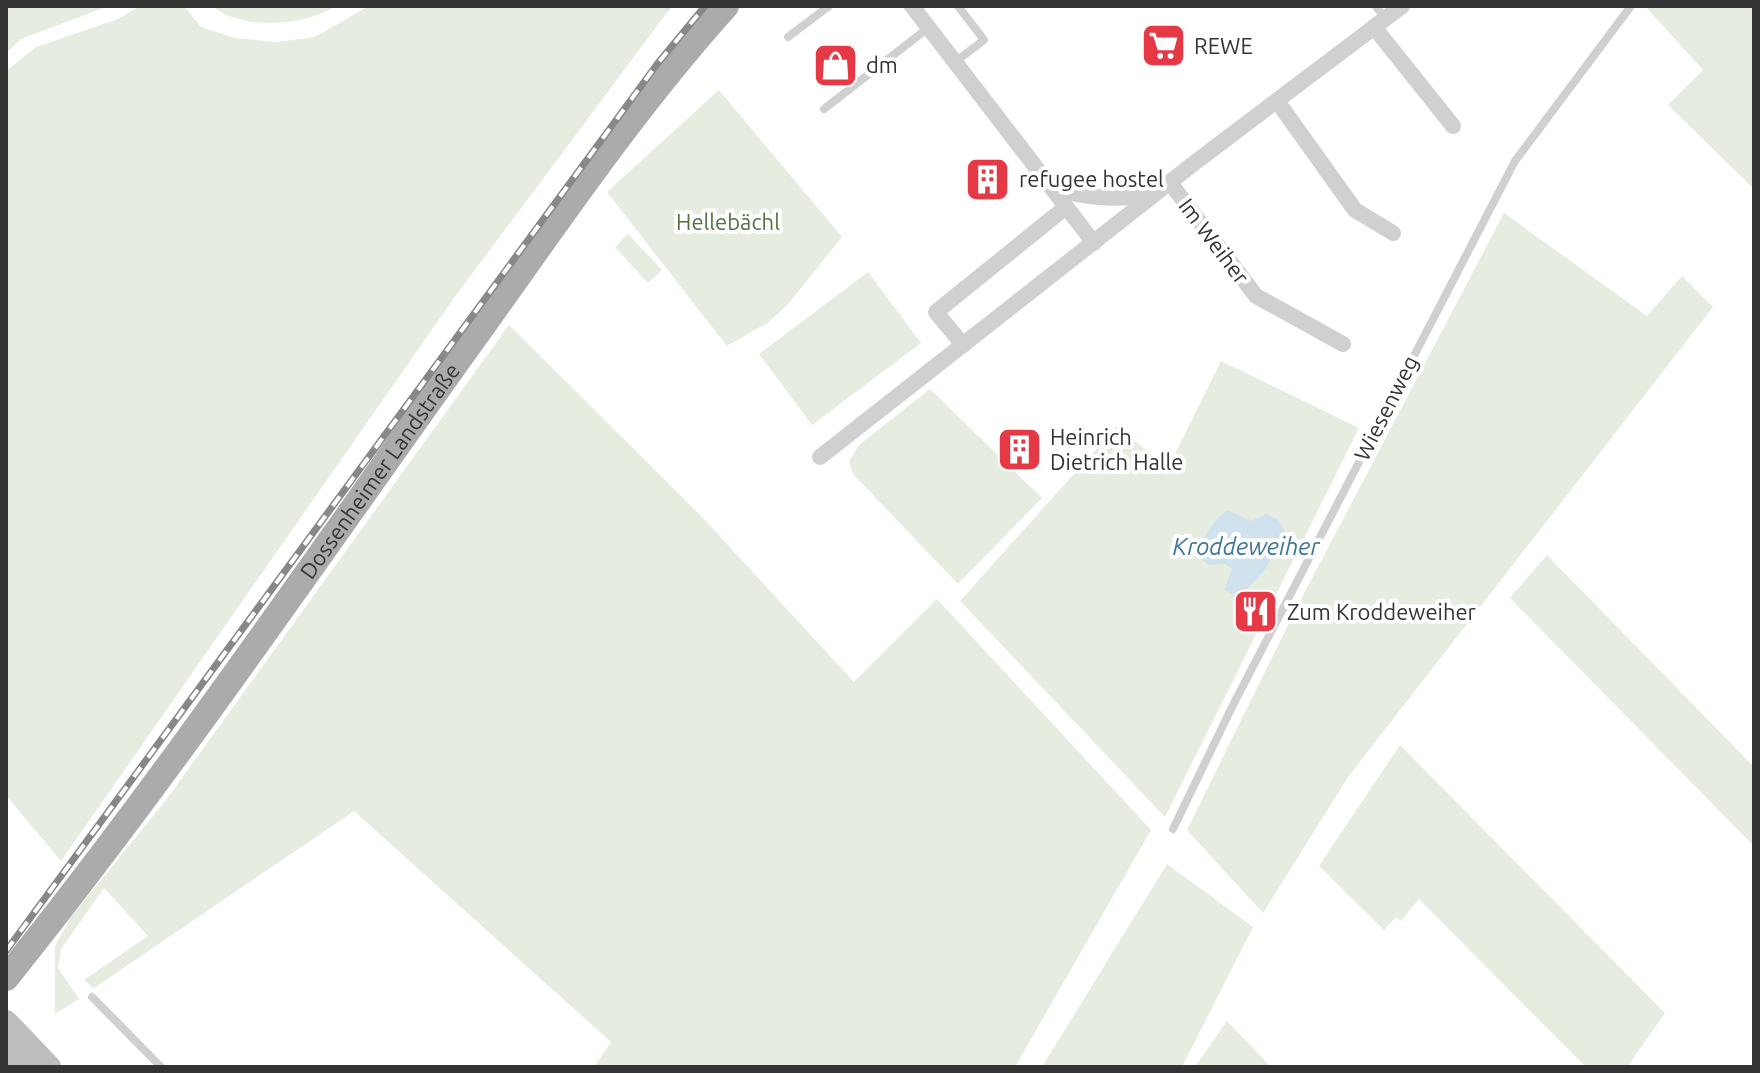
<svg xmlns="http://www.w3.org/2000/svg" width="1760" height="1073" font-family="Ubuntu,sans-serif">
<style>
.green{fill:#e6ecdf}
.water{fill:#cfe2ee}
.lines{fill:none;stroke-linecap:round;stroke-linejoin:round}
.stream{stroke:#cfe2ee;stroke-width:4}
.service{stroke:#d0d0d0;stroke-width:8}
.minor{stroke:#d0d0d0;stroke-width:16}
.secondary{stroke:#bdbdbd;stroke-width:24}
.primary{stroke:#ababab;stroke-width:26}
.rail-casing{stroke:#888;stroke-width:7}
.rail{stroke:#fff;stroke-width:4;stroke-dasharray:12;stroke-linecap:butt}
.labels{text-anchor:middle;stroke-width:8;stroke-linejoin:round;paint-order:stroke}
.poi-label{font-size:22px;fill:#333;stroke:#fff;text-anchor:start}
.park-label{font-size:22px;fill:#56703f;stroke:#fff}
.street-label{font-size:22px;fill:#333;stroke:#fff}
.water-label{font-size:24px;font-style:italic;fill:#3f7597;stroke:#fff}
</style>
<rect width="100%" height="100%" fill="#fff"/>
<g class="green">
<polygon points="6,6 109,6 21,39 6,53"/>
<polygon points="140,6 184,6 201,27 235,38 277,42 315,37 369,6 672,6 456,295 61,861 6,795 6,71 36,47 118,19"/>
<path d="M212,6H336C304,26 243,31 212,6Z"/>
<polygon points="1754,6 1754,189 1668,105 1703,70 1646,7"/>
<polygon points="719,90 842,237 789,303 769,322 727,346 607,192"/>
<polygon points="1504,213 1647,316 1682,276 1713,307 1348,777 1263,913 1187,830 1299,603"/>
<polygon points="628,234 662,270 648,283 615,247"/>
<polygon points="868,272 921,343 812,425 759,354"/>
<polygon points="509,325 702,517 854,682 937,599 1151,830 1015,1067 594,1067 611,1042 354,811 94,988 84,980 148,936 104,888 61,949 58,968 79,999 55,1014 55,946 71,917 166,800"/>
<polygon points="1221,361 1359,428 1165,817 960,601 1117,426 1168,468"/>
<polygon points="930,389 1042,498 958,584 853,474 849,461 859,445"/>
<polygon points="1547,555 1754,767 1754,846 1510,598"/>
<polygon points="1400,745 1665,1013 1627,1067 1586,1067 1419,899 1401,921 1396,917 1384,930 1319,866"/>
<polygon points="1167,864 1253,927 1182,1067 1042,1067"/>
<polygon points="1227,1021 1271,1067 1195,1067"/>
</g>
<path class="water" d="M1228,510L1251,521L1266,514L1278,519L1285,531L1265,570L1238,598L1224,590L1232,569L1225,564L1209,565L1200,558C1199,540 1214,519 1228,510Z"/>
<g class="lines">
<polyline class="stream" points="665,6 668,9"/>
<g class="service">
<polyline points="1377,8 1385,18"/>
<polyline points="788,37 829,6"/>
<polyline points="955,62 984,40 958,6"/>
<polyline points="824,109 928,28"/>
<polyline points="1173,829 1232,707 1515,161 1631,6"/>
<polyline points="92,997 161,1067"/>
</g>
<g class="minor">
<polyline points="912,6 1094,243"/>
<polyline points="1374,27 1453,126"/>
<polyline points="1277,101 1355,210 1393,233"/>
<polyline points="1171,184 1256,296 1343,344"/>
<path d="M1052,188C1087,198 1116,201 1152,194"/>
<polyline points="963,345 936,312 1066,207"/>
<polyline points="820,457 1193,164 1402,6"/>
</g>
<g class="secondary">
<polyline points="6,1022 49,1067"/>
<polyline points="6,1053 22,1067"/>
</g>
<path class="primary" id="s1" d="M6,978C173,770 324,547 480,330C558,221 635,107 726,6"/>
<defs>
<polyline id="rail" points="6,951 658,63 705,6"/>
</defs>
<use href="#rail" class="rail-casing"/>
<use href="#rail" class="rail"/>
</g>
<defs>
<symbol id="supermarket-square" viewBox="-11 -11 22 22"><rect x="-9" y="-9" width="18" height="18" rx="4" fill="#e63946" stroke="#fff"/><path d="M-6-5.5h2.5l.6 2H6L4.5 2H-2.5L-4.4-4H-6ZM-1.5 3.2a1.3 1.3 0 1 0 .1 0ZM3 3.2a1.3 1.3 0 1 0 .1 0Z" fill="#fff"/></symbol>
<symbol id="shop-square" viewBox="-11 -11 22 22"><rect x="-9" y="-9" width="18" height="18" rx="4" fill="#e63946" stroke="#fff"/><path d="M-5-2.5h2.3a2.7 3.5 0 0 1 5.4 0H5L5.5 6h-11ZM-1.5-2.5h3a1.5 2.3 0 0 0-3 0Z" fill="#fff"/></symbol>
<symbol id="building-square" viewBox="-11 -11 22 22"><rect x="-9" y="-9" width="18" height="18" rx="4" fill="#e63946" stroke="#fff"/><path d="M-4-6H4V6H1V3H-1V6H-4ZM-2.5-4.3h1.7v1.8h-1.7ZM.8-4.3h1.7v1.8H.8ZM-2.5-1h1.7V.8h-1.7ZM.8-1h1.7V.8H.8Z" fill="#fff"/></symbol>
<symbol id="restaurant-square" viewBox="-11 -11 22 22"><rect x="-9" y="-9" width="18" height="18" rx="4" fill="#e63946" stroke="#fff"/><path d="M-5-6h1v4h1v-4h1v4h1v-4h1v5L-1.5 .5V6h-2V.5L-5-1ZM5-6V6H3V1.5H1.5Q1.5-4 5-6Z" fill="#fff"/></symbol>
</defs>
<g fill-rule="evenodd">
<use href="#supermarket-square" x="1138" y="20" width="51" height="51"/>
<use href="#shop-square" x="810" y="40" width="51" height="51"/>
<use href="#building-square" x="962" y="154" width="51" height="51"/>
<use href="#building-square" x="994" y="424" width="51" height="51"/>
<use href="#restaurant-square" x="1230" y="586" width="51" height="51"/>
</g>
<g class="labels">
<g class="poi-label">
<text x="1194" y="54">REWE</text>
<text x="866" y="73">dm</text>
<text x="1019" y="187">refugee hostel</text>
<text x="1050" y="445">Heinrich<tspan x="1050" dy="25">Dietrich Halle</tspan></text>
<text x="1287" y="620">Zum Kroddeweiher</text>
</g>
<g class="park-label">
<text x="728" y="230">Hellebächl</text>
</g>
<g class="street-label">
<text transform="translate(1214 241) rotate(53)" y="8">Im Weiher</text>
<text transform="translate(1386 408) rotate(-63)" y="8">Wiesenweg</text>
<text dy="8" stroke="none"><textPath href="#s1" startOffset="630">Dossenheimer Landstraße</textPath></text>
</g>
<g class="water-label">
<text x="1246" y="555">Kroddeweiher</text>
</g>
</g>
<rect width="1760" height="1073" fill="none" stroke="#333333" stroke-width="16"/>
</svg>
